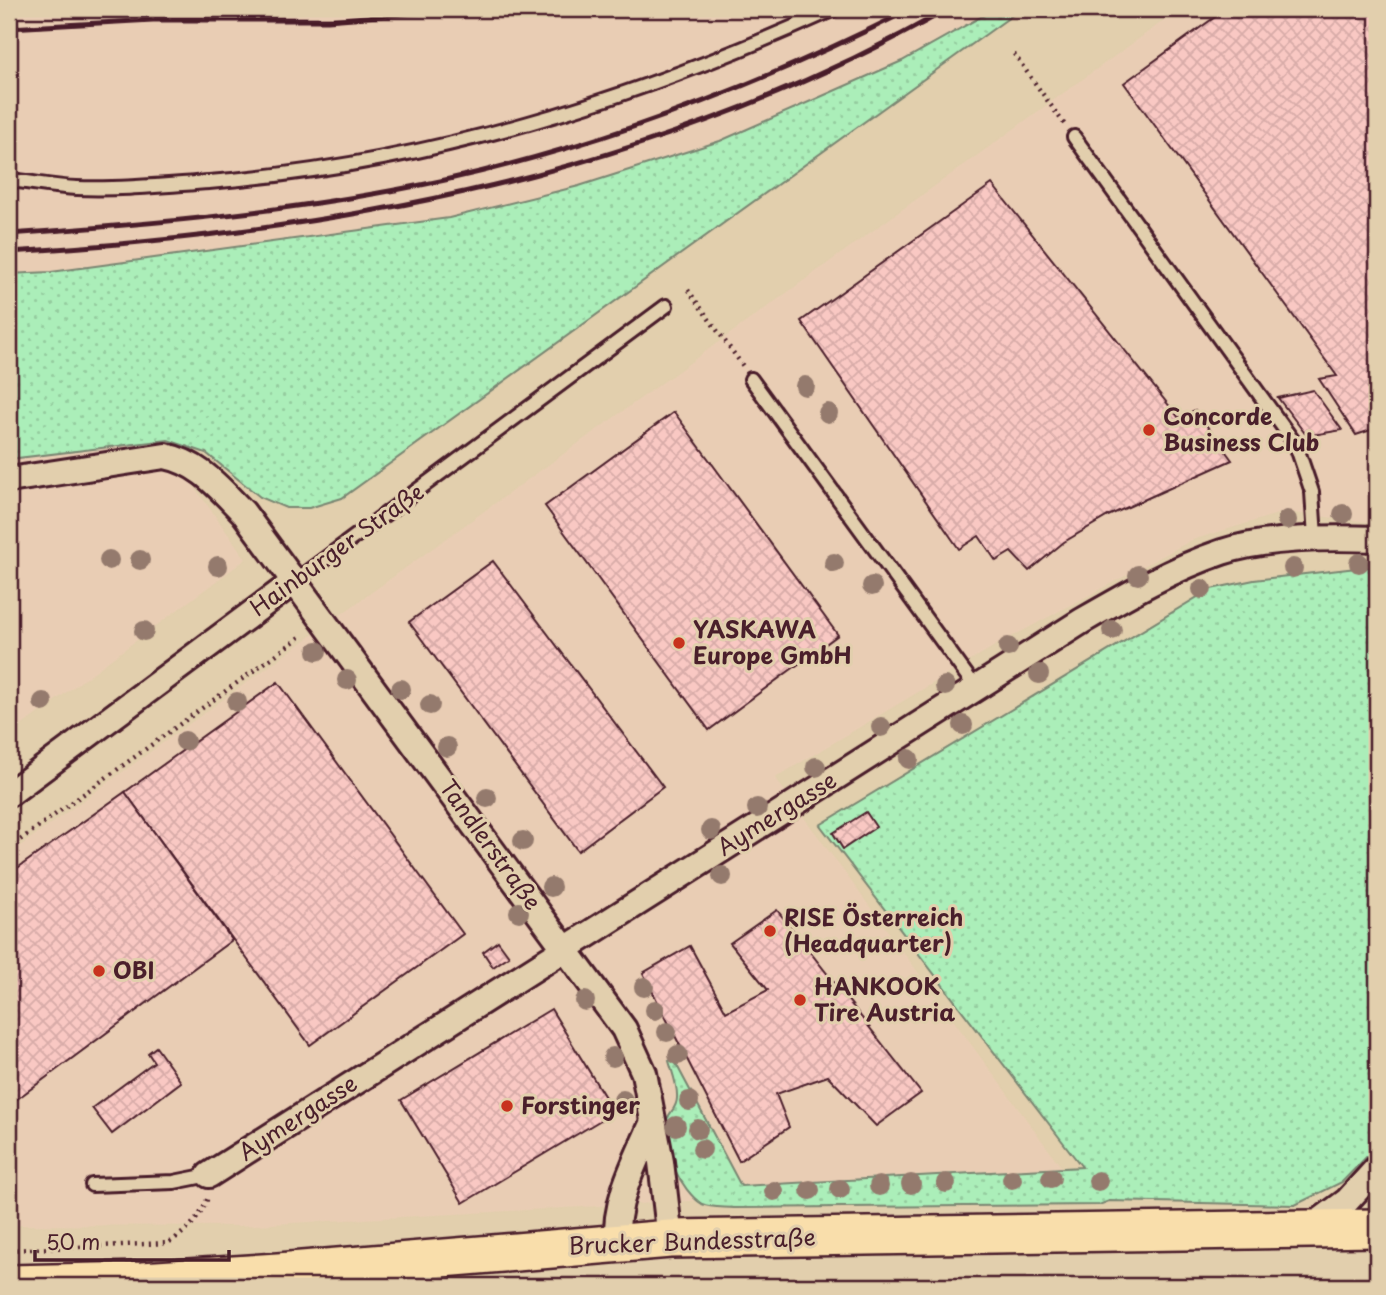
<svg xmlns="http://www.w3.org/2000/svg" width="1386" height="1295" font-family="'Playpen Sans',sans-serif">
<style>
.built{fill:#e9cdb4}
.grass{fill:url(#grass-dots);stroke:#7a8672;stroke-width:2}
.building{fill:url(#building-cross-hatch);stroke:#4a1f2b;stroke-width:2}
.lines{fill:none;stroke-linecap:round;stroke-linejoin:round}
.lane-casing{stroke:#4a1f2b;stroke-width:18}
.street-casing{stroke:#4a1f2b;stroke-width:30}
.primary-casing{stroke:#4a1f2b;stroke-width:42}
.path{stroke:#4a1f2b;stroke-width:4.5;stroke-dasharray:2 5;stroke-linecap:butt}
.lane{stroke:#e2cfad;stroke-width:12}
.street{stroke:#e2cfad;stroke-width:24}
.primary{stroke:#f9deab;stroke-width:37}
.rail{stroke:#4a1f2b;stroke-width:5}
.tree{fill:#947a6d}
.poi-dot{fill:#c8321e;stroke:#e2cfad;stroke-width:2.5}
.labels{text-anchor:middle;stroke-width:6;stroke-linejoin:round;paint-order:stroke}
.poi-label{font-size:23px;font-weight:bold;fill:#4a1f2b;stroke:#e2cfad;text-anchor:start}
.street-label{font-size:23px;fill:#4a1f2b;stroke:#e2cfad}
</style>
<defs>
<pattern id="grass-dots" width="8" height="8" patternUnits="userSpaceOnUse" patternTransform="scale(1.75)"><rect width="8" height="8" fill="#abeeb9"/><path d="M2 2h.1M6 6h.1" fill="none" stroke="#95cc9f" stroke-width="1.8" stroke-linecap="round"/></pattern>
<pattern id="building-cross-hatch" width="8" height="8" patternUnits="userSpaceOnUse" patternTransform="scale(1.75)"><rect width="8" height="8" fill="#f9c8c3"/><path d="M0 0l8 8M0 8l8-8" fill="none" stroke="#d7aba8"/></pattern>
</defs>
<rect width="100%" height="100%" fill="#e2cfad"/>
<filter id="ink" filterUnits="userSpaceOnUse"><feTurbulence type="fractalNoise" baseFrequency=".0143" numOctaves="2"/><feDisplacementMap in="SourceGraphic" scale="14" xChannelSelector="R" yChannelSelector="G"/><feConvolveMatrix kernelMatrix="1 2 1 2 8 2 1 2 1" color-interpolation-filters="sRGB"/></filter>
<g filter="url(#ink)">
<g class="built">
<polygon points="9,9 995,9 902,61 720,141 579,186 449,218 51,272 9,274"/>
<polygon points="1180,9 1377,9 1377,523 1284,512 1192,540 998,644 775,778 1071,1180 238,1226 9,1225 9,854"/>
<polygon points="144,441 190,481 246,559 9,735 9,459"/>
</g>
<g class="grass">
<polygon points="995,9 1021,9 342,498 309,508 286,508 260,497 206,453 168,440 9,459 9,274 51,272 449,218 579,186 720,141 902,61"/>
<path d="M1365,567L1377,569V1146L1342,1182L1295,1205L1109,1201L1099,1205L734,1208C724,1207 710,1208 702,1204C682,1192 658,1145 666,1122C668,1113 677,1109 677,1098C678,1086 672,1072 669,1061L674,1060L741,1186L1082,1167L820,825L1211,589L1254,580Z"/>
</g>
<g class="building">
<polygon points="1226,9 1377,9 1377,428 1356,435 1319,379 1337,376 1124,83"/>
<polygon points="992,184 1179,418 1195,410 1232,460 1108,516 1064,542 1029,571 1011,552 996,561 979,536 959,549 801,321"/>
<polygon points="1313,390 1342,430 1307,436 1278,398"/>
<polygon points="674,412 838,635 709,730 545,506"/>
<polygon points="493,561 663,787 578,851 409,622"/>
<polygon points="278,682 463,934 310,1045 125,792"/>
<polygon points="125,792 232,940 9,1105 9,874"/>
<polygon points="866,812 876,827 843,849 833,833"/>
<polygon points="777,910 921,1093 876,1126 828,1076 776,1094 789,1127 739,1161 643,973 690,946 726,1012 768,990 730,943"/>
<polygon points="498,941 509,956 493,967 483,952"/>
<polygon points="551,1009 614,1112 463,1203 401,1100"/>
<polygon points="156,1047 181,1082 112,1134 92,1108 154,1062 148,1053"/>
</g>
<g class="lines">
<defs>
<g id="lane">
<polyline points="1074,137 1296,445 1312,492 1315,537"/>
<path d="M9,180C31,182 54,187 77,188C120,190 166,185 209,182C431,164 633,100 834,9"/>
<polyline points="751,379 976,688"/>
<polyline points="295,581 666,306"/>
<polyline points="92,1185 174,1182 209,1175"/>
</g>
<g id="street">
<path d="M9,480L165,456C200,463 219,488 243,512L624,1029L644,1073L661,1162L670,1239"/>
<polyline points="9,794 295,581"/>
<path d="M209,1175L1082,621C1127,595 1172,569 1222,552C1268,537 1330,537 1377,539"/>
<polyline points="1309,1229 1347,1201 1377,1168"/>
<path d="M617,1243C614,1201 635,1162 652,1124"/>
</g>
<polyline id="primary" points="9,1284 142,1281 278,1272 670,1239 1377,1228"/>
</defs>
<use href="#lane" class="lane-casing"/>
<use href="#street" class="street-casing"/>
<use href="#primary" class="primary-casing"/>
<g class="path">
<polyline points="1014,54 1065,125"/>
<polyline points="688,290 743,366"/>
<polyline points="9,848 303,635"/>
<path d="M9,1250L168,1243C187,1231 201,1218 208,1197"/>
</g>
<use href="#lane" class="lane"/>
<use href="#street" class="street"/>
<use href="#primary" class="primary"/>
<g class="rail">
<polyline points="9,28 153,20 328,20 466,9"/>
<path d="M9,234C155,224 301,211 445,180C608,144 762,84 911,9"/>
<path d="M9,252C340,233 656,174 948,9"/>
</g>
</g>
<g class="tree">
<circle cx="805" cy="386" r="10"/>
<circle cx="828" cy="413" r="10"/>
<circle cx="1343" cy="514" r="10"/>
<circle cx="1287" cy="520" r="10"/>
<circle cx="109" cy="560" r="10"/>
<circle cx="140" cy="560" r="10"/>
<circle cx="834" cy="563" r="10"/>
<circle cx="1359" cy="563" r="10"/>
<circle cx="218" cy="566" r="10"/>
<circle cx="1293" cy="568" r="10"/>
<circle cx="1138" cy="575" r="10"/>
<circle cx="872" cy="586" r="10"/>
<circle cx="1202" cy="589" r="10"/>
<circle cx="1112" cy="630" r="10"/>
<circle cx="144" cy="631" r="10"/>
<circle cx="1008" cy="647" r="10"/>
<circle cx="317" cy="651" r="10"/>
<circle cx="1039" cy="674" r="10"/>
<circle cx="347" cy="680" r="10"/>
<circle cx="945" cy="686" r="10"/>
<circle cx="401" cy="689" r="10"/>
<circle cx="43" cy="702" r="10"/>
<circle cx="237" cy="702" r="10"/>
<circle cx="430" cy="705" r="10"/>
<circle cx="963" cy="725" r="10"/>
<circle cx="881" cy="727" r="10"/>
<circle cx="185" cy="741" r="10"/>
<circle cx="447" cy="747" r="10"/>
<circle cx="909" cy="759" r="10"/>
<circle cx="816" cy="767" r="10"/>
<circle cx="487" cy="798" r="10"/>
<circle cx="757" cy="808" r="10"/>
<circle cx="711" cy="830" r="10"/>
<circle cx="523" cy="841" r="10"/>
<circle cx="722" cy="876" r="10"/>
<circle cx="551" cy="887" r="10"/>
<circle cx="519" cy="912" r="10"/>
<circle cx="644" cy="987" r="10"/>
<circle cx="585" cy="1001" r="10"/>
<circle cx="655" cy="1010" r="10"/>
<circle cx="667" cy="1032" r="10"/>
<circle cx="678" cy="1055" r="10"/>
<circle cx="613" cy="1057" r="10"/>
<circle cx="623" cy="1100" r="10"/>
<circle cx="689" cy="1101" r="10"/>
<circle cx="676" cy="1126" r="10"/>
<circle cx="698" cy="1129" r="10"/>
<circle cx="702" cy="1149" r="10"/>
<circle cx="1051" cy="1178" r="10"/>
<circle cx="1012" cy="1179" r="10"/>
<circle cx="1098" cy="1181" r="10"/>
<circle cx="946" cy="1183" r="10"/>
<circle cx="911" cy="1184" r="10"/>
<circle cx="879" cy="1186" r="10"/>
<circle cx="840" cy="1189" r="10"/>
<circle cx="810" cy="1190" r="10"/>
<circle cx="774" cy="1191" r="10"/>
</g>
</g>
<g class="poi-dot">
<circle cx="1149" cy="430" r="7"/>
<circle cx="679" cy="643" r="7"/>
<circle cx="770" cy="931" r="7"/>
<circle cx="99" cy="971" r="7"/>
<circle cx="800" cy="1000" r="7"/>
<circle cx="507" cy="1106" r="7"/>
</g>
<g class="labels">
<g class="poi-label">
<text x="1163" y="425">Concorde<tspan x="1163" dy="26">Business Club</tspan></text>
<text x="693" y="638">YASKAWA<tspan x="693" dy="26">Europe GmbH</tspan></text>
<text x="784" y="926">RISE Österreich<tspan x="784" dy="26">(Headquarter)</tspan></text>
<text x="113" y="979">OBI</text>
<text x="814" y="995">HANKOOK<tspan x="814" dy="26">Tire Austria</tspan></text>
<text x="521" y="1114">Forstinger</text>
</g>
<g class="street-label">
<text transform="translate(337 550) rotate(-36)" y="8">Hainburger Straße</text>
<text transform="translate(777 814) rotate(-32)" y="8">Aymergasse</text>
<text transform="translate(490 845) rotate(54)" y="8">Tandlerstraße</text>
<text transform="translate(298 1118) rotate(-33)" y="8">Aymergasse</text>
<text transform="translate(692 1242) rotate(-2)" y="8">Brucker Bundesstraße</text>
</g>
</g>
<rect width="1386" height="1295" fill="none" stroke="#e2cfad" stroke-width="35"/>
<rect x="18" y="18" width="1351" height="1260" fill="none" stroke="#4a1f2b" stroke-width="2.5" filter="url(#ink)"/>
<path d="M35 1250v10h194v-10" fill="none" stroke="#4a1f2b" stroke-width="3.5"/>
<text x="46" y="1250" font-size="21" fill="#4a1f2b" stroke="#e2cfad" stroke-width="5" paint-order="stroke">50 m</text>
</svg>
